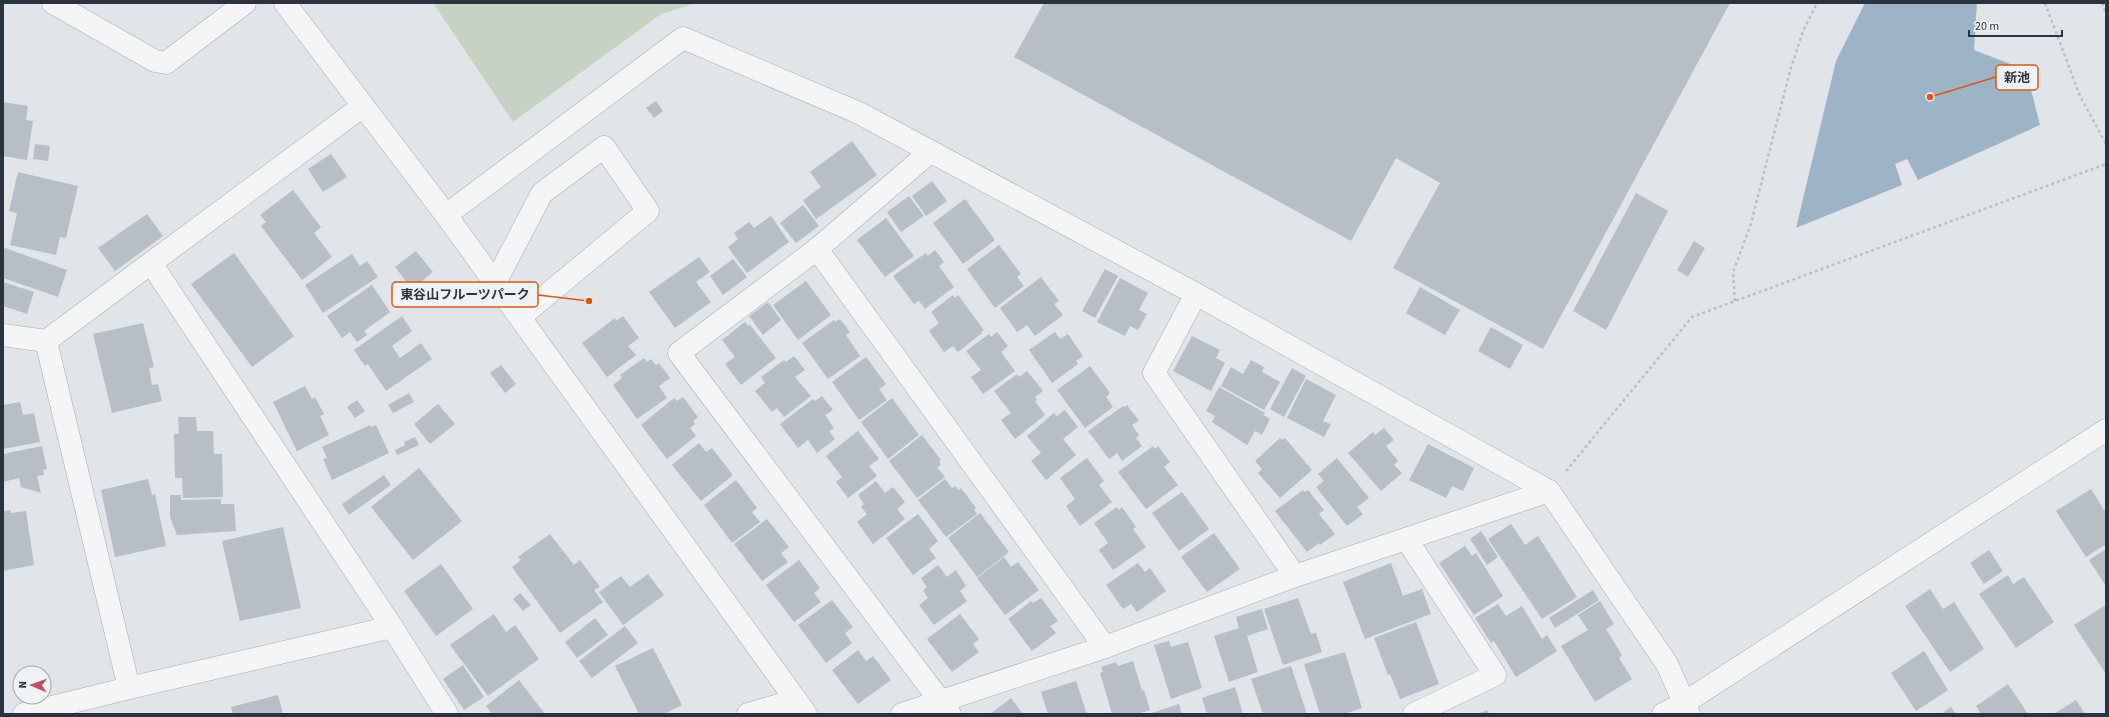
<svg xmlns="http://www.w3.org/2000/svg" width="2109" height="717" font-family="'Source Sans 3','Noto Sans JP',sans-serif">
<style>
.green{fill:#c7d2c2}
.water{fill:#9db4c7}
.building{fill:#b8bec5}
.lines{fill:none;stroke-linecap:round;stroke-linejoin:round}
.minor-casing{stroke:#a6abb3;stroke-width:23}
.path{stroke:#bbbfc4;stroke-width:2.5;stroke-dasharray:3 3;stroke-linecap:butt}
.minor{stroke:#f3f5f7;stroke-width:22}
.leader{fill:none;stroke:#de570f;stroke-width:1.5}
.callout-dot{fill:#de570f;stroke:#f0f3f6;stroke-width:1.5}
.callout{fill:#f0f3f6;stroke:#de570f;stroke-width:1.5}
.callout-label{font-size:13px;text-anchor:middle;font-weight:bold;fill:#2a3340}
</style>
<rect width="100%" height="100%" fill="#e1e4e9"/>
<polygon class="green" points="433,3 696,3 661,14 513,122"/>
<polygon class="water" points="1865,3 1977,3 1974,50 2026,70 2040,125 1918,180 1907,159 1895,164 1902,185 1796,228 1836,61"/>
<g class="building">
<polygon points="1044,3 1730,3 1543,349 1393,268 1440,183 1396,158 1351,241 1014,57"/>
<polygon points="656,101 663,111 654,118 646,108"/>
<polygon points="3,102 28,106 26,120 33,121 27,160 3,156"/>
<polygon points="852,141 877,175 816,219 803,200 821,187 810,172"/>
<polygon points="35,144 50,146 48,161 33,159"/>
<polygon points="331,154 347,177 323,192 308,169"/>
<polygon points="18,172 78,186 66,238 60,237 56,255 10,245 17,213 9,211"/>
<polygon points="932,181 947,201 926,216 912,196"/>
<polygon points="293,190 321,227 314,233 332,257 302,280 261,226 266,222 260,215"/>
<polygon points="1636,193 1668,211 1606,330 1573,311"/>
<polygon points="909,196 924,216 901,232 887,212"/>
<polygon points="965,199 995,240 963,264 933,223"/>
<polygon points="803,205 819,226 796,243 780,223"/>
<polygon points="147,214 163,236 115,271 98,248"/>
<polygon points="771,216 789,242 747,273 728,247 738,239 734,233 749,222 754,228"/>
<polygon points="886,218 914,256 885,277 857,240"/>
<polygon points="1694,241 1705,248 1688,277 1677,270"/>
<polygon points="999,245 1021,274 1017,277 1024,286 995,308 967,269"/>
<polygon points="5,248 67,270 58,297 3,278 3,255"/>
<polygon points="935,250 944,262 939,266 954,287 925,309 919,301 914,304 893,276 926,253 928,256"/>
<polygon points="416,251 433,272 412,289 395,267"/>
<polygon points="234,253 294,336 252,367 191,284"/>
<polygon points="352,254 360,266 367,261 378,277 323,313 305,285"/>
<polygon points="699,257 710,272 696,282 711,302 675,328 649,292"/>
<polygon points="733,259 747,277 723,295 710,276"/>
<polygon points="1105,269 1118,276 1095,318 1082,311"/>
<polygon points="1041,277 1059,301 1054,304 1063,315 1035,336 1027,325 1017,332 1000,308"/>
<polygon points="1120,278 1148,293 1139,310 1147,314 1138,330 1130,326 1125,336 1097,322"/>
<polygon points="806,281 831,315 798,340 773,305"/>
<polygon points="3,282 34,292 27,314 3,306"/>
<polygon points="372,285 390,312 364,331 367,335 357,342 350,332 342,338 327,316"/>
<polygon points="1420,287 1460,310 1445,335 1406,313"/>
<polygon points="953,295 955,298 958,295 984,330 981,332 982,333 958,352 953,346 944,352 929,331 939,323 931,312"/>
<polygon points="768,302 781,320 763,335 749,316"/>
<polygon points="402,316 412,331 392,346 400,358 421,343 432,359 386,391 368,364 365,366 354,350"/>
<polygon points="623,316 639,338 628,346 636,355 607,377 582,343 615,318 616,321"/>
<polygon points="840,319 850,332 846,335 860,356 828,379 802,343 834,320 835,322"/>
<polygon points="745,322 748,326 750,325 776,358 741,385 725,364 735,357 722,340"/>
<polygon points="143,323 154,367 149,368 152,385 158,384 162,401 112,413 93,334"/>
<polygon points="1491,327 1523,345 1510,369 1478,351"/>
<polygon points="997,332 1008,346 1001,352 1015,371 983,394 971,377 981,370 966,351 989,334 991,337"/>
<polygon points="1055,332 1060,339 1068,334 1083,356 1076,361 1078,364 1052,383 1029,350"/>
<polygon points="1192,336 1220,350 1216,358 1225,363 1211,391 1173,371"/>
<polygon points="794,356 805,370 795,377 811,396 784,417 777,408 772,412 755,391 765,383 761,377 784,360 786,362"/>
<polygon points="866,357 886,384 879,389 887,400 859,420 832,382"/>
<polygon points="644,358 647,362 651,359 656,365 659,363 670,378 659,386 667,398 637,419 613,385 622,378 620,375"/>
<polygon points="1251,360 1264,367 1262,372 1280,382 1264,410 1221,386 1231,367 1243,374"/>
<polygon points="501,365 516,384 505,393 490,373"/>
<polygon points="1090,366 1110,393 1106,397 1113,407 1085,428 1057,390"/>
<polygon points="1292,368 1306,376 1284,417 1270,409"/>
<polygon points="1027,371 1043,391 1035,397 1037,400 1035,401 1045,415 1015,439 1001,420 1011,413 994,391 1017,374 1019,377"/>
<polygon points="1306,379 1336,395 1323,421 1331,424 1324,437 1287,418"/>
<polygon points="305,386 312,399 315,397 324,414 320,416 329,435 297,451 273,402"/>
<polygon points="1219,387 1265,413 1263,415 1270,419 1262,435 1255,431 1247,445 1212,422 1215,416 1206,411"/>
<polygon points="409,393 414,402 393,413 388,405"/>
<polygon points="822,396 833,410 825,415 834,428 829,431 835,439 817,453 808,440 798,448 780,424 813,399 815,401"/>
<polygon points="683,397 698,417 693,421 695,424 690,428 696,436 667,459 641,425 674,398 677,401"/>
<polygon points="892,398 919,435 888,459 861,422"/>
<polygon points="357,400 365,411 355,418 347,407"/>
<polygon points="20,402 23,415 34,413 40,442 3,449 3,405"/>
<polygon points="438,404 455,424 430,444 414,424"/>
<polygon points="1127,405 1139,421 1132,425 1139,435 1136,438 1142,446 1122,461 1117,453 1109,459 1088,431 1123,406 1124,407"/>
<polygon points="1065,410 1078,427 1063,439 1076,455 1046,480 1031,461 1041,453 1027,436 1054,413 1057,416"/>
<polygon points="178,417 196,417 197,431 213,431 214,454 222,454 223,497 183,498 182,478 175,478 174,434 179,434"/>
<polygon points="370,425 371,427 376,425 389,453 332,480 323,459 327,458 322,447"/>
<polygon points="1384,428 1394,440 1386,446 1398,461 1394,465 1402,473 1381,491 1348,453 1373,432 1375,435"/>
<polygon points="858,431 879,459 869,466 877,476 848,498 836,482 842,477 826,456"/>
<polygon points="922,435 941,460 939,462 941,465 937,467 945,477 917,498 889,461"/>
<polygon points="415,437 419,445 397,455 395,450 405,445 404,442"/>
<polygon points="1280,438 1282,440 1285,438 1312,470 1280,498 1258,473 1262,469 1255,461"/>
<polygon points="699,443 706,452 712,448 733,475 701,501 672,465"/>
<polygon points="1428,444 1474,468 1463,491 1452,486 1446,498 1409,480"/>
<polygon points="42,446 47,469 43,470 44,475 37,476 41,493 21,487 19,478 3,482 3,454"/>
<polygon points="1153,446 1155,449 1158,446 1170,462 1164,467 1178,485 1146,509 1118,472"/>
<polygon points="1087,458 1104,481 1099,485 1112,502 1080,526 1066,506 1075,499 1060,478"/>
<polygon points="1337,458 1369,498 1357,507 1363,514 1347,526 1316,487 1324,481 1318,474"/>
<polygon points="419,468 462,521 413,560 371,507"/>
<polygon points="384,475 391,485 349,515 342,504"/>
<polygon points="148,479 152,495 155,494 166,546 115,557 101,490"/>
<polygon points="945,479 952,488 956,486 958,490 961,488 976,508 974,510 977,514 946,537 918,500"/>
<polygon points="736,480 757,508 752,512 760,522 732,543 704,505"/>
<polygon points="876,481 885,493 893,487 905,502 897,509 905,519 873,544 857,522 867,514 861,507 864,504 858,495"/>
<polygon points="2091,489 2106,513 2106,544 2086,557 2056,511"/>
<polygon points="1303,490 1305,492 1308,490 1324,510 1319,514 1335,534 1320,545 1319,543 1307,552 1275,511"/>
<polygon points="1182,492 1209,529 1179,551 1152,513"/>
<polygon points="170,495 181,495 181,500 221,499 221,504 234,504 236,531 177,535 170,517"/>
<polygon points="1117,507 1119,510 1122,507 1136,527 1133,529 1146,547 1113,570 1099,550 1108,543 1094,523"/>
<polygon points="11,510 11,513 26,511 34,565 3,571 3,511"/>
<polygon points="980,513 1009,552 977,577 948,538"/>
<polygon points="918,514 938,541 929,549 936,558 913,575 886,538"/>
<polygon points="767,519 789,547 781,553 788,562 762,581 734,544"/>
<polygon points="1511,524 1525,545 1538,536 1577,597 1542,619 1488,539"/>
<polygon points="283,527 301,608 240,621 222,541"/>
<polygon points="1481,531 1498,557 1487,565 1470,539"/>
<polygon points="1214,533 1240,569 1207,592 1181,557"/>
<polygon points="550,534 574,565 580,560 600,587 594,590 603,602 560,633 512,567 521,560 518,557"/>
<polygon points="1465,546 1472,556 1476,553 1503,596 1474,615 1439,563"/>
<polygon points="2106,549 2106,586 2089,560"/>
<polygon points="1989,550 2003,571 1984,584 1970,563"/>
<polygon points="1004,557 1011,567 1018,562 1039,590 1005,615 977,578"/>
<polygon points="799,560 820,588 814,593 821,602 794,622 766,585"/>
<polygon points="1138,563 1145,572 1150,568 1166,591 1137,612 1131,604 1123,609 1106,585"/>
<polygon points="1391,563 1403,596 1422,589 1431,614 1365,639 1343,582"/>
<polygon points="441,564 473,609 436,636 404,591"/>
<polygon points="938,565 947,577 956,570 966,586 960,591 967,601 934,625 919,605 928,598 923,590 927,587 921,578"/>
<polygon points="648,574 664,595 623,625 599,592 621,576 630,587"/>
<polygon points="2008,575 2013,584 2024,577 2054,622 2016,648 1979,594"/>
<polygon points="1930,589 1943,609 1954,602 1984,649 1950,672 1905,606"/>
<polygon points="1593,590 1599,600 1555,628 1549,618"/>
<polygon points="520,593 531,605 523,611 513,599"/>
<polygon points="1041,598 1058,621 1050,626 1056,633 1032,651 1008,619 1031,601 1033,603"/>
<polygon points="1298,598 1311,634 1316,633 1322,652 1283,665 1264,609"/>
<polygon points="832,600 853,627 845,633 852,643 826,663 798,625"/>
<polygon points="1600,601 1614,624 1606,629 1622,655 1619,658 1632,679 1595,702 1561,646 1588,630 1578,615"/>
<polygon points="1498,604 1506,616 1522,606 1542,639 1547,635 1557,651 1516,677 1494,641 1491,643 1475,618"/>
<polygon points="2104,606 2106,609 2106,674 2074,625"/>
<polygon points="1262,609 1268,629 1247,636 1258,672 1229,682 1214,636 1239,628 1236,617"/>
<polygon points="494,614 506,632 515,625 539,659 488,696 450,645"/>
<polygon points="960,614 979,639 973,644 979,652 952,672 927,639"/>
<polygon points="595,618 608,635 577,658 565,642"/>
<polygon points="1416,622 1439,684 1400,699 1390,674 1388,675 1374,638"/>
<polygon points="625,626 638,643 592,678 579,661"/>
<polygon points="1169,641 1171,647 1188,642 1202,688 1171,699 1154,645"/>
<polygon points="653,648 682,705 664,714 639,714 615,666"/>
<polygon points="858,650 866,661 873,656 891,680 858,704 832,670"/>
<polygon points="1924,651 1948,690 1916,711 1891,673"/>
<polygon points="1345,652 1362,708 1344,714 1320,714 1304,664"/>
<polygon points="1133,661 1142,691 1144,690 1150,710 1137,714 1112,714 1100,673 1103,672 1101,667 1116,662 1118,666"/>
<polygon points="463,665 484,697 464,710 443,679"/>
<polygon points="1291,666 1307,714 1263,714 1251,679"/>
<polygon points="519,680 545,714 492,714 486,706"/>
<polygon points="1076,681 1087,714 1048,714 1041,692"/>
<polygon points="2008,684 2028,714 1981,714 1976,706"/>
<polygon points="1235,687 1243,714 1207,714 1202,698"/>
<polygon points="278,695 283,714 233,714 231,707"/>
<polygon points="1011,698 1023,714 990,714"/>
<polygon points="2076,700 2085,714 2056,714 2055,713"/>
<polygon points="1179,704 1182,714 1149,714"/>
<polygon points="1951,707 1956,714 1941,714"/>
<polygon points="1487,710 1489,714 1478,714"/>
</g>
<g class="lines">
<defs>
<g id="minor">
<polyline points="53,3 155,61 166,63 245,3"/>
<polyline points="285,3 446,215 806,714"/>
<polyline points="363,106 151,263 392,627 447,714"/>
<polyline points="930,152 817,249 679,353 950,714"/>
<polyline points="446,215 683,38 859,113 1196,294 1549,491 1667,664 1689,714"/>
<polyline points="817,249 1105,647"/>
<polyline points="495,283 542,193 604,147 648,211 520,317"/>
<polyline points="1196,294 1154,373 1295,576"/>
<polyline points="3,335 46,341 151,263"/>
<polyline points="46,341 129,688"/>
<polyline points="1407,540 1495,675 1414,714"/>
<polyline points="24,714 129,688 392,627"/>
<polyline points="748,714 796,700"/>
<polyline points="902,714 1105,647 1295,576 1549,491"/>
<polyline points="1663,714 1684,703 2106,430"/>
</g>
</defs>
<use href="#minor" class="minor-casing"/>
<g class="path">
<polyline points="2045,3 2080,96 2106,144"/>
<polyline points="2102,3 2106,14"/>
<polyline points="1735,301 1733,272 1750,227 1790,71 1803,31 1817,3"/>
<polyline points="1566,471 1692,317 2106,164"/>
</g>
<use href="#minor" class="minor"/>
</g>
<path class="leader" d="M1930 97L1996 77M589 301L538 295"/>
<g class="callout-dot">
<circle cx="1930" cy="97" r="4"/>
<circle cx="589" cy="301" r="4"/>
</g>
<g class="callout">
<rect x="1996" y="65" width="42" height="25" rx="4"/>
<rect x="392" y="282" width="146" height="25" rx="4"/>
</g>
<g class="callout-label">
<text x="2017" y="82">新池</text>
<text x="465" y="299">東谷山フルーツパーク</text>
</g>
<rect width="2109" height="717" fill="none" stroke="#2a3340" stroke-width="8"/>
<g transform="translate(32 685) rotate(272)"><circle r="19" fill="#f0f3f6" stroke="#a1a6ad"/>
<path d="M0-3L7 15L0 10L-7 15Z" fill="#c84c65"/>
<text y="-6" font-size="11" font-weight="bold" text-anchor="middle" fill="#2a3340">N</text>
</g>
<path d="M1969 30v6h93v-6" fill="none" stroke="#2a3340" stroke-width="2"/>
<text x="1975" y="30" font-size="12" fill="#2a3340" stroke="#f0f3f6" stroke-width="3" paint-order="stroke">20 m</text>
</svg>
